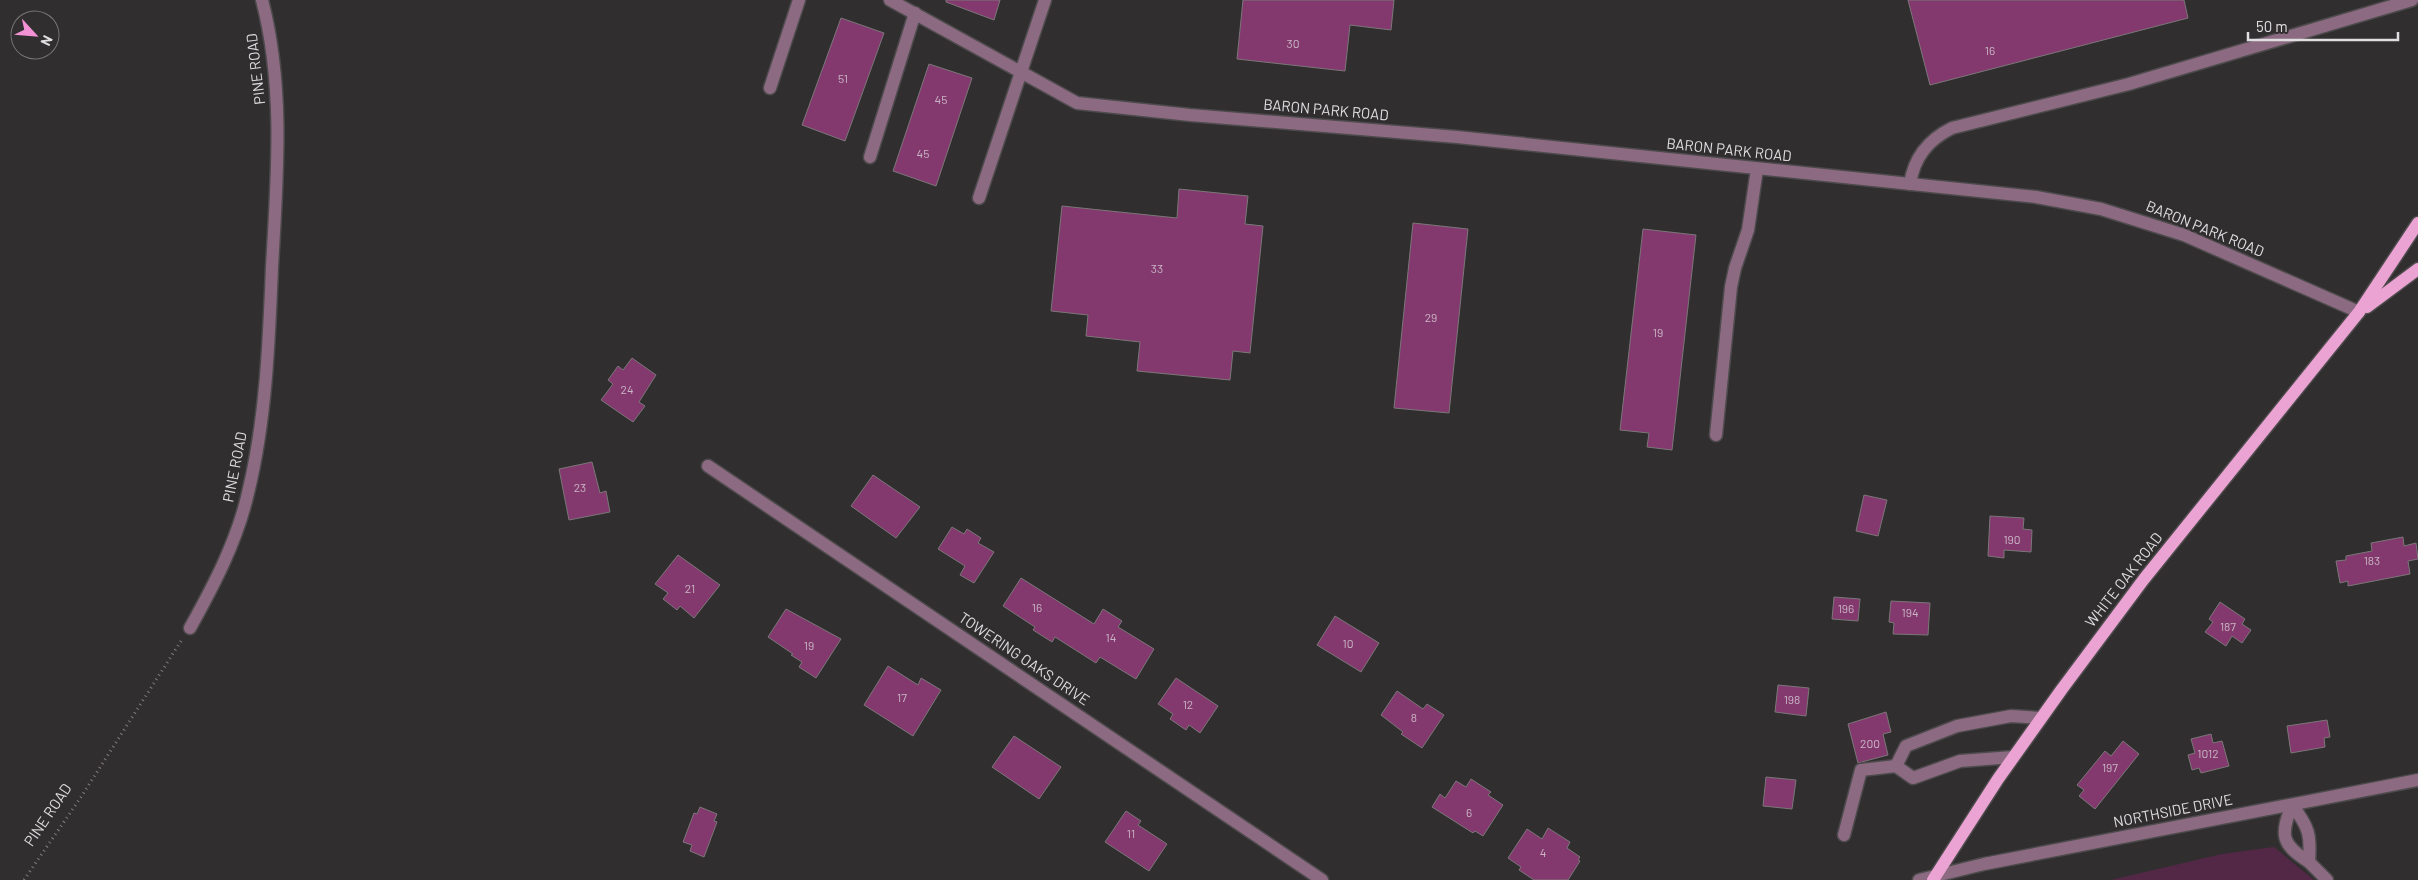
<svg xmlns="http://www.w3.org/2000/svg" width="2418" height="880" font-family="Barlow,sans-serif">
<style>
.green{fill:#532846}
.building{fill:#83396e;stroke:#7b7779}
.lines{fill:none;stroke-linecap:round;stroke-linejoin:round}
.minor-casing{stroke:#4d4a4c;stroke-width:15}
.major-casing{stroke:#4d4a4c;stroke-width:15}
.path{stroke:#807d7f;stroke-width:3;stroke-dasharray:1 4;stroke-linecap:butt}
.minor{stroke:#8c6a81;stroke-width:12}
.major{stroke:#eaa3d2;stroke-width:12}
.labels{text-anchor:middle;stroke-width:4.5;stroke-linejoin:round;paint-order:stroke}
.number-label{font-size:12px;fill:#c9b5c4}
.street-label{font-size:15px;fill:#e0dee0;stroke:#312e30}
</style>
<rect width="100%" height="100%" fill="#312e30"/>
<polygon class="green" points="2274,847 2314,880 2111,880 2222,854"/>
<g class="building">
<polygon points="946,0 1000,0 994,20 946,2"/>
<polygon points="1243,0 1394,0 1391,30 1350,25 1345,71 1237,59"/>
<polygon points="1908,0 2184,0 2188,18 1930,85"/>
<polygon points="841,18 884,33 845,141 802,125"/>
<polygon points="929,64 972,78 936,186 893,171"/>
<polygon points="1179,189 1248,196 1245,224 1263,226 1250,353 1233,351 1230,380 1137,371 1140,342 1086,336 1088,315 1051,311 1062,206 1177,218"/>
<polygon points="1413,223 1468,229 1449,413 1394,408"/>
<polygon points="1643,229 1696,235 1672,450 1647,447 1649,433 1620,430"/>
<polygon points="632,358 656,375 639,402 645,406 633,422 601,400 613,384 608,380 618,366 623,370"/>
<polygon points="592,462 600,493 606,491 610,512 569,520 559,469"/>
<polygon points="873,475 920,507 896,538 851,506"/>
<polygon points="1864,495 1887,500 1878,536 1856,531"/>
<polygon points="1990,516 2024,518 2023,529 2032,530 2031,552 2004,550 2004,558 1988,556"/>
<polygon points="952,527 964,534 967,529 981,538 978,543 994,552 974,583 960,575 965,566 938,549"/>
<polygon points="2403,537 2404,546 2416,543 2418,559 2408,561 2410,574 2348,586 2348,581 2340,583 2336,561 2346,560 2346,556 2372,551 2371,543"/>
<polygon points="678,555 720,585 694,618 680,606 677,610 663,599 668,593 655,584"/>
<polygon points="1021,578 1094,624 1103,609 1122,621 1118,627 1154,649 1136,679 1100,657 1096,663 1055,637 1052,642 1033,630 1035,627 1003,606"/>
<polygon points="1834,597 1860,599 1858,621 1832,619"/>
<polygon points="1891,601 1930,603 1928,635 1893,634 1894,623 1889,622"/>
<polygon points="2220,602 2245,619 2242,624 2251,630 2242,643 2232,636 2226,646 2205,632 2213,622 2209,619"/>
<polygon points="786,609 841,639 816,678 799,667 802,662 791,655 793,654 768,637"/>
<polygon points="1335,616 1379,643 1361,672 1317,645"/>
<polygon points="888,666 918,685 921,678 941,690 913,736 864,705"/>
<polygon points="1176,678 1218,706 1200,733 1189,725 1186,730 1170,719 1173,714 1158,704"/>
<polygon points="1778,685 1809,688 1806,716 1775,712"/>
<polygon points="1397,691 1423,709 1427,704 1444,715 1422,748 1401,734 1403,732 1381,715"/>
<polygon points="1886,712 1891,732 1883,734 1888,755 1858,763 1848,724"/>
<polygon points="2327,720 2330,737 2324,738 2325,747 2291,753 2287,726"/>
<polygon points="2211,734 2213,743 2222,741 2229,766 2201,773 2199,768 2192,770 2188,755 2195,753 2191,739"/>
<polygon points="1014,736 1061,767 1039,799 992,767"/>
<polygon points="2123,741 2139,754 2095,809 2079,796 2084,790 2077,785 2105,751 2111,756"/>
<polygon points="1766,777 1796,780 1792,809 1763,806"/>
<polygon points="1471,779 1491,792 1488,795 1503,805 1483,836 1475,831 1473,833 1432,807 1440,794 1445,798 1456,781 1466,787"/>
<polygon points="700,807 717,814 714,821 717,822 704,857 690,851 692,845 683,842 694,813 697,814"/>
<polygon points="1126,811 1141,821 1138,825 1167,844 1149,871 1105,842"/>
<polygon points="1548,828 1570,842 1567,848 1580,857 1578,860 1580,861 1568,880 1534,880 1519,870 1521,867 1508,858 1527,829 1542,839"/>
</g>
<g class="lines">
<defs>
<g id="minor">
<polyline points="890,0 1077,103 1190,115 1457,137 2036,197 2101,209 2184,235 2359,312"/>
<polyline points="770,88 799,0"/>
<polyline points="870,157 915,13"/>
<path d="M1910,184C1914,157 1928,140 1952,128L2129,84L2412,0"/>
<polyline points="979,198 1045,0"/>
<polyline points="1716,435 1731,287 1735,268 1748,230 1757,169"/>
<polyline points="708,466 1322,880"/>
<path d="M190,628C214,585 237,541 248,493C266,420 269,342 272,267C277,178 285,88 262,0"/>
<polyline points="2013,757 1960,761 1913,778 1896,766 1906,746 1957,726 2011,716 2041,718"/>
<path d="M2292,805C2309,827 2311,835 2309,862C2281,844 2280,835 2292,805Z"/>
<polyline points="1844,835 1861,770 1896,766"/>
<polyline points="2309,862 2327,880"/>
<polyline points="1919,880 1984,864 2418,780"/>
</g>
<g id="major">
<polyline points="2367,307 2418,269"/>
<polyline points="1933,880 1998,779 2062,689 2144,579 2359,312 2418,223"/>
</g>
</defs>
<use href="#minor" class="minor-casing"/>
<use href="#major" class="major-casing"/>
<polyline class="path" points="24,880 81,797 181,641"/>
<use href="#minor" class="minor"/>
<use href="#major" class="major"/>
</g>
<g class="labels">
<g class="number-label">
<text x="1293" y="48">30</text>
<text x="1990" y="55">16</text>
<text x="843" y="83">51</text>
<text x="941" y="104">45</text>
<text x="923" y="158">45</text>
<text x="1157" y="273">33</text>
<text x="1431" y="322">29</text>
<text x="1658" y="337">19</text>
<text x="627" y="394">24</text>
<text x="580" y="492">23</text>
<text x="2012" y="544">190</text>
<text x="2372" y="565">183</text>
<text x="690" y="593">21</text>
<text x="1037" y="612">16</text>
<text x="1846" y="613">196</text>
<text x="1910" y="617">194</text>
<text x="2228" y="631">187</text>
<text x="1111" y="642">14</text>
<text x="1348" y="648">10</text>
<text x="809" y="650">19</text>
<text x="902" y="702">17</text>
<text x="1792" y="704">198</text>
<text x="1188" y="709">12</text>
<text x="1414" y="722">8</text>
<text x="1870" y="748">200</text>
<text x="2208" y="758">1012</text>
<text x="2110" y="772">197</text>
<text x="1469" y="817">6</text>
<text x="1131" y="838">11</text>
<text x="1543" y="857">4</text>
</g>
<g class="street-label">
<text transform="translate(256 69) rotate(-97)" y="5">PINE ROAD</text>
<text transform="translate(1326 110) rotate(5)" y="5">BARON PARK ROAD</text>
<text transform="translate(1729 150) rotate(6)" y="5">BARON PARK ROAD</text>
<text transform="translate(2205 229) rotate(22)" y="5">BARON PARK ROAD</text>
<text transform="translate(235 467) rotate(-79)" y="5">PINE ROAD</text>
<text transform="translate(2124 580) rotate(-52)" y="5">WHITE OAK ROAD</text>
<text transform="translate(1024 659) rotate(34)" y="5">TOWERING OAKS DRIVE</text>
<text transform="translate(2173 811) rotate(-11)" y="5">NORTHSIDE DRIVE</text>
<text transform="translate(48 815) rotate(-56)" y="5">PINE ROAD</text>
</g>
</g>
<g transform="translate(35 35) rotate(116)"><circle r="24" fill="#312e30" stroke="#777476"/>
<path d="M0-4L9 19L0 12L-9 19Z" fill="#f391d5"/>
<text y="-8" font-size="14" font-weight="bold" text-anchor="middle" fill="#e0dee0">N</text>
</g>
<path d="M2248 32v8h150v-8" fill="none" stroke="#e0dee0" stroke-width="2.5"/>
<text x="2256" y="32" font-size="15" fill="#e0dee0" stroke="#312e30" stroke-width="4" paint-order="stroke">50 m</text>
</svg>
